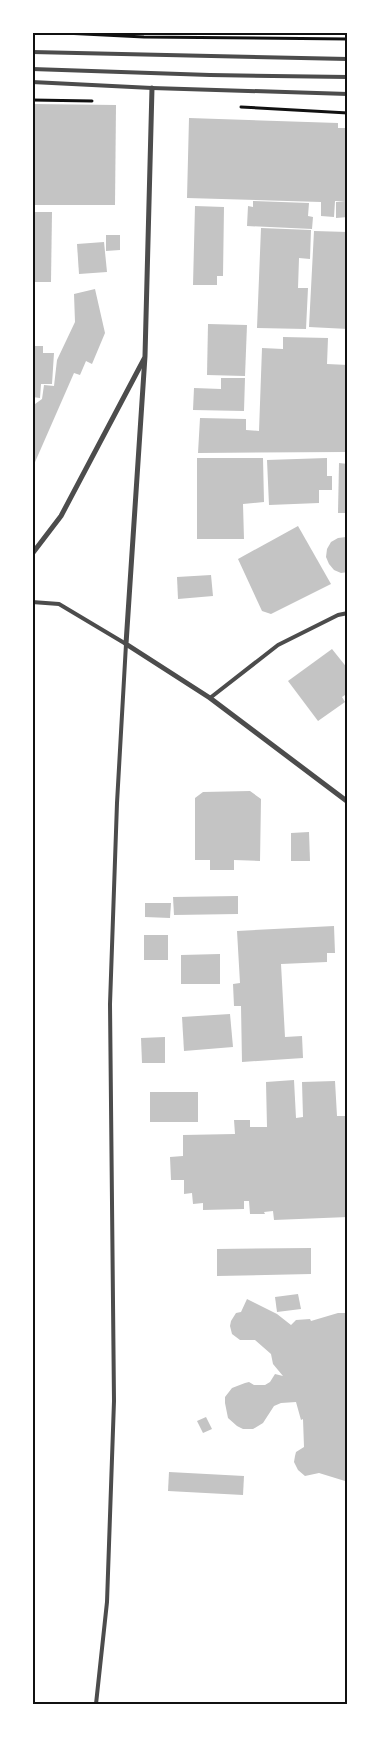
<svg xmlns="http://www.w3.org/2000/svg" width="380" height="1737" font-family="'Noto Sans',sans-serif">
<style>
.building{fill:#c4c4c4}
.lines{fill:none;stroke-linecap:round;stroke-linejoin:round}
.path{stroke:#111;stroke-width:3}
.service{stroke:#4c4c4c;stroke-width:4}
.minor{stroke:#4c4c4c;stroke-width:5}
.neatline{fill:none;stroke:#111;stroke-width:2}
</style>
<rect width="100%" height="100%" fill="#fff"/>
<g class="building">
<polygon points="32,104 116,105 115,205 32,205"/>
<polygon points="189,118 338,123 338,128 348,128 348,217 336,218 336,202 345,201 335,201 334,217 321,216 321,202 187,198"/>
<polygon points="253,201 309,203 308,216 313,217 312,229 247,226 248,206 253,207"/>
<polygon points="195,206 224,207 223,276 217,276 217,285 193,285"/>
<polygon points="32,212 52,212 51,282 32,282"/>
<polygon points="261,228 311,230 310,259 299,258 298,288 308,288 306,329 257,328"/>
<polygon points="314,231 348,232 346,268 348,268 348,329 309,327"/>
<polygon points="106,235 120,235 120,250 106,251"/>
<polygon points="104,242 107,272 79,274 77,244"/>
<polygon points="95,289 105,333 92,364 86,361 80,375 74,373 32,469 32,410 35,404 42,399 44,385 54,386 57,360 75,322 74,294"/>
<polygon points="208,324 247,325 245,376 207,375"/>
<polygon points="283,337 328,338 327,364 348,365 345,452 198,453 200,418 246,419 246,430 259,431 262,348 283,349"/>
<polygon points="32,346 43,346 43,353 54,353 52,384 41,384 40,398 32,397"/>
<polygon points="221,378 245,378 244,411 193,410 194,388 221,389"/>
<polygon points="197,458 263,458 264,502 243,504 244,539 197,539"/>
<polygon points="327,458 327,476 332,476 332,490 319,490 319,503 269,505 267,460"/>
<polygon points="339,463 348,464 348,513 338,513"/>
<polygon points="298,526 331,584 271,614 262,611 238,559"/>
<polygon points="346,537 348,538 348,572 341,573 334,570 329,564 326,557 327,549 331,542 338,538"/>
<polygon points="211,575 213,596 178,599 177,577"/>
<polygon points="332,649 348,669 348,693 342,697 345,702 318,721 288,681"/>
<polygon points="250,791 261,799 260,861 234,860 234,870 210,870 210,860 195,860 195,798 203,792"/>
<polygon points="309,832 310,861 291,861 291,833"/>
<polygon points="238,896 238,914 174,915 173,897"/>
<polygon points="145,903 171,903 170,918 145,917"/>
<polygon points="334,926 335,953 327,953 327,962 281,964 285,1037 302,1036 303,1058 242,1062 241,1006 234,1006 233,984 240,983 237,931"/>
<rect x="144" y="935" width="24" height="25"/>
<polygon points="220,954 220,984 181,984 181,955"/>
<polygon points="230,1014 233,1047 184,1051 182,1017"/>
<polygon points="165,1037 165,1063 142,1063 141,1038"/>
<polygon points="294,1080 296,1118 303,1117 302,1082 335,1081 337,1116 348,1116 348,1217 274,1220 273,1211 264,1212 265,1214 250,1214 249,1201 244,1201 244,1209 203,1210 203,1203 193,1204 192,1193 184,1194 184,1180 171,1180 170,1157 183,1156 183,1135 235,1134 234,1120 250,1120 250,1127 267,1127 266,1082"/>
<rect x="150" y="1092" width="48" height="30"/>
<polygon points="311,1248 311,1274 217,1276 217,1249"/>
<polygon points="298,1294 301,1309 277,1312 275,1297"/>
<polygon points="247,1299 277,1314 291,1325 296,1320 310,1319 311,1321 338,1313 345,1313 346,1316 348,1315 348,1460 345,1481 319,1473 305,1476 298,1470 294,1462 295,1456 296,1452 304,1447 303,1419 301,1420 296,1402 281,1403 274,1406 263,1423 253,1429 243,1429 237,1426 228,1418 225,1403 225,1397 232,1388 245,1383 249,1382 254,1385 265,1385 270,1382 275,1374 283,1376 273,1364 271,1354 255,1340 240,1340 232,1334 230,1326 231,1321 236,1313 241,1312"/>
<polygon points="206,1417 212,1429 203,1433 197,1421"/>
<polygon points="169,1472 244,1476 243,1495 168,1491"/>
</g>
<g class="lines">
<g class="path">
<polyline points="44,32 144,37 348,39"/>
<polyline points="32,100 92,101"/>
<polyline points="241,107 348,113"/>
</g>
<g class="service">
<polyline points="32,52 348,59"/>
<polyline points="32,69 210,75 348,77"/>
<polyline points="32,82 152,88 348,94"/>
<polyline points="32,602 59,604 126,644 117,803 110,1004 114,1401 107,1602 96,1704"/>
<polyline points="210,698 278,645 338,615 348,613"/>
</g>
<g class="minor">
<polyline points="152,88 145,356 126,644 210,698 348,802"/>
<polyline points="32,554 61,516 144,359"/>
</g>
</g>
<rect width="380" height="1737" fill="none" stroke="#ffffff" stroke-width="68"/>
<rect x="34" y="34" width="312" height="1669" class="neatline"/>
</svg>
